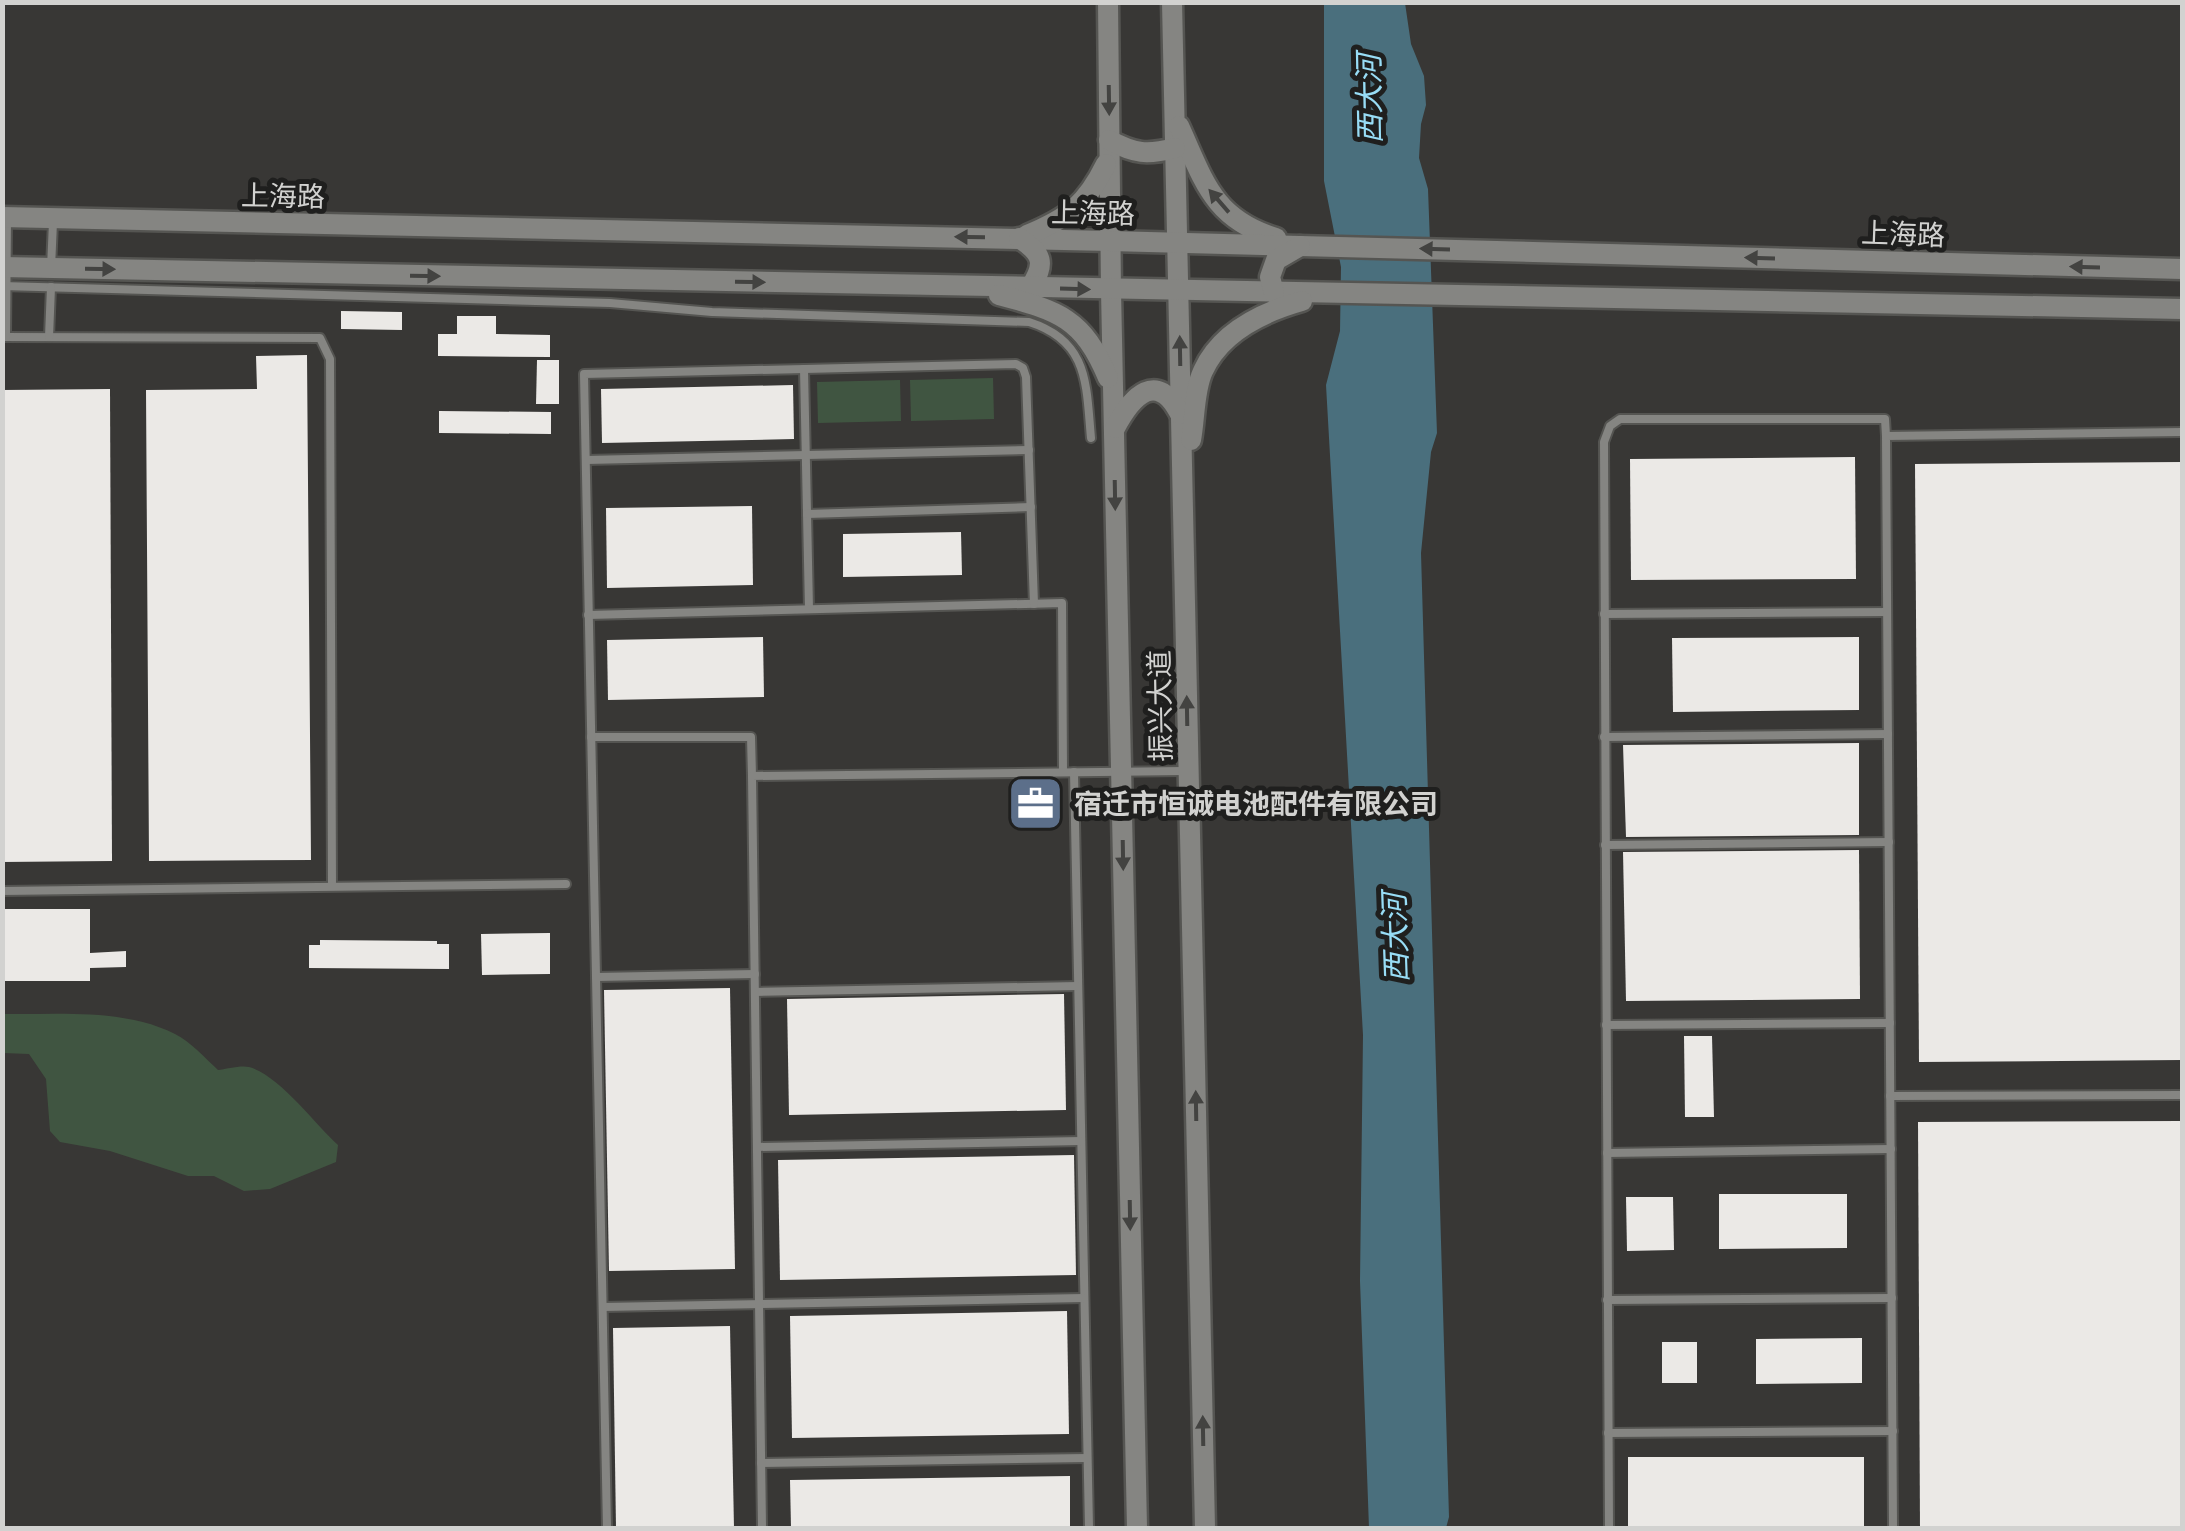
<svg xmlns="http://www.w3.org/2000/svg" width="2185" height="1531" font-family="'Noto Sans','Noto Sans SC',sans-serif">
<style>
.green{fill:#405541}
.water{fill:#4a6f7d}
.building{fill:#ebe9e6}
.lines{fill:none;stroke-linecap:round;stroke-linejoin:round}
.service-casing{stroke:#555552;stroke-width:12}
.secondary-casing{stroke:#555552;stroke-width:25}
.service{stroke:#858582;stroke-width:8}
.secondary{stroke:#858582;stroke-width:20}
.oneway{fill:#434341}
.labels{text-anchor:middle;stroke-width:10;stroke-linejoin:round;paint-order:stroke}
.street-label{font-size:28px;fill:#d2d2d0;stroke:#1f1f1e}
.poi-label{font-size:28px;font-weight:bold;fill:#d2d2d0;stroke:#1f1f1e;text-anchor:start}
.water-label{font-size:30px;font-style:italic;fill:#98ddf6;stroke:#1f1f1e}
</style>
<rect width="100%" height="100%" fill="#383735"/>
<g class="green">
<polygon points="993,378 994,419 911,421 910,380"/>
<polygon points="900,380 901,421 818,423 817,382"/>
<path d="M3,1014C58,1015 124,1008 175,1034C192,1043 204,1057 218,1070C226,1069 241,1065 249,1067C279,1075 315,1124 338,1145L336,1162L270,1189L244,1191L214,1176H188L110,1151L60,1142L50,1131L46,1079L29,1054L3,1053Z"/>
</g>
<polygon class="water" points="1324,3 1405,3 1411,44 1424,76 1426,105 1421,124 1419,158 1428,189 1437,433 1431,452 1421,553 1449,1517 1446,1528 1369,1528 1360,1281 1363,1035 1326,385 1340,331 1341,267 1324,181"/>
<g class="building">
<polygon points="341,311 402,312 402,330 341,329"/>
<polygon points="457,316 496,316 496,334 550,335 550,357 438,356 438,334 457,334"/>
<polygon points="307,355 311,860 149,861 146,390 257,389 256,356"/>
<polygon points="537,360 559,360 559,404 536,404"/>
<polygon points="793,385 794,439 602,443 601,389"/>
<polygon points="110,389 112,861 2,862 2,390"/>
<polygon points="439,411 551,412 551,434 439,433"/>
<polygon points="1855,457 1856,579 1631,580 1630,459"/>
<polygon points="2182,462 2182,1060 1919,1062 1915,464"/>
<polygon points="752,506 753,585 607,588 606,508"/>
<polygon points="961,532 962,575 843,577 843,534"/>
<polygon points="763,637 764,697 608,700 607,640"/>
<polygon points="1859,637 1859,710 1673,712 1672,638"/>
<polygon points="1859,743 1859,835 1626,837 1623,745"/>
<polygon points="1859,850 1860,999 1626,1001 1623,852"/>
<polygon points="2,909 90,909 90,953 126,951 126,967 90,968 90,981 2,981"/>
<polygon points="550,933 550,974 482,975 481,934"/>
<polygon points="320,940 437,941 437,944 449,944 449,969 309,968 309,945 320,945"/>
<polygon points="730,988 735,1269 609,1271 604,990"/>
<polygon points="1064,994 1066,1110 789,1115 787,999"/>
<polygon points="1684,1036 1712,1036 1714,1117 1685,1117"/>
<polygon points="2182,1121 2182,1528 1920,1528 1918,1122"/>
<polygon points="1074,1155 1076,1275 780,1280 778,1160"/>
<polygon points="1719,1194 1847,1194 1847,1248 1719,1249"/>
<polygon points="1626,1197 1673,1197 1674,1250 1627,1251"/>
<polygon points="1067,1311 1069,1434 792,1438 790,1316"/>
<polygon points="730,1326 734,1528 616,1528 613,1328"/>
<polygon points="1862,1338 1862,1383 1756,1384 1756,1339"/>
<rect x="1662" y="1342" width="35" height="41"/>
<rect x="1628" y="1457" width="236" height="71"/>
<polygon points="1070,1476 1070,1528 791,1528 790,1480"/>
</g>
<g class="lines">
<defs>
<g id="service">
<polyline points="51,268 53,222"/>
<path d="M2,286L610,303L712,312L1029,322C1089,341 1086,384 1091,438"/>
<polyline points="2,337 320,338 330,359 332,886"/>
<polyline points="6,337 7,217"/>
<polyline points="49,337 51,287"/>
<polyline points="804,369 809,609"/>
<polyline points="586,460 1029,450"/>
<polyline points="807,514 1031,507"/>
<polyline points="1604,614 1887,612"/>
<polyline points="588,615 1062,603 1063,772"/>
<polyline points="591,737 751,737 752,776"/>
<polyline points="1604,737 1888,734"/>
<polyline points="1074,772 1089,1528"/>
<polyline points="1605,845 1889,842"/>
<polyline points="2,891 566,884"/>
<polyline points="596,977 755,974"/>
<polyline points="755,992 1078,986"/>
<polyline points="1606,1025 1890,1023"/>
<polyline points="1890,1096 2182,1095"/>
<polyline points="757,1147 1081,1141"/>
<polyline points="1607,1153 1891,1149"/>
<polyline points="1607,1300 1892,1298"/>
<polyline points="603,1307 1084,1298"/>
<polyline points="1608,1433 1893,1431"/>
<polyline points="761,1463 1087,1458"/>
<polyline points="607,1528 584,374 1016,364 1023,368 1026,377 1034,604"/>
<polyline points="762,1528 752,776 1184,771"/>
<polyline points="1609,1528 1604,442 1610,426 1620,419 1885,419 1886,436"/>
<polyline points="1893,1528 1886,436 2182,432"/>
</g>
<g id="secondary">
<polyline points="1108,2 1111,291 1137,1528"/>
<polyline points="1172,2 1205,1528"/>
<path d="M1179,126C1204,181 1213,219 1276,238"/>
<path d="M1109,140C1135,154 1147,155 1175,148"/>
<polyline points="2,217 1110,241 2182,269"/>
<path d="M1027,235C1068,218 1086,205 1106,164"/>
<path d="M1019,238C1043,254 1046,263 1030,288"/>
<polyline points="2,267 2182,309"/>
<polyline points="1274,293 1270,277 1276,260 1300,246"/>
<path d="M999,295C1059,311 1083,318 1108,378"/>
<path d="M1115,428C1132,396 1157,369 1180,414"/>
<path d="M1191,440C1195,419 1194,390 1203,371C1221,331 1263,312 1302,301"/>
</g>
</defs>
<use href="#service" class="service-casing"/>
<use href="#secondary" class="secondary-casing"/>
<use href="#service" class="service"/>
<use href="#secondary" class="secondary"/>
</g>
<defs><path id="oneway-solid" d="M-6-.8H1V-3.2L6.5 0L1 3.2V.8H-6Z" transform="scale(2.5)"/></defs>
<g class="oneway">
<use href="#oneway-solid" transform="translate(1109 100) rotate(89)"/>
<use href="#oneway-solid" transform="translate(1219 201) rotate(-131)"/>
<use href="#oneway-solid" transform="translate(970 237) rotate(-179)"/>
<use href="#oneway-solid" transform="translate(1435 249) rotate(-178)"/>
<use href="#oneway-solid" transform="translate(1760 258) rotate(-178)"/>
<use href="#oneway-solid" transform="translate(2085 267) rotate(-178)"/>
<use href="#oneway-solid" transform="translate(100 269) rotate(1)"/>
<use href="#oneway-solid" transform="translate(425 276) rotate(1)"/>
<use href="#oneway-solid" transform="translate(750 282) rotate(1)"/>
<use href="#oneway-solid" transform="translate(1075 289) rotate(2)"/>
<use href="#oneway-solid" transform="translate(1180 351) rotate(-91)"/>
<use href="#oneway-solid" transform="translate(1115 495) rotate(89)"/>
<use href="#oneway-solid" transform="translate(1187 711) rotate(-91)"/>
<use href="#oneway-solid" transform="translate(1123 855) rotate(89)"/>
<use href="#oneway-solid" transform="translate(1196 1106) rotate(-91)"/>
<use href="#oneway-solid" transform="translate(1130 1215) rotate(89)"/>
<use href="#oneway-solid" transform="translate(1203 1431) rotate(-91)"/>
</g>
<defs>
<symbol id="office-square" viewBox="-11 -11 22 22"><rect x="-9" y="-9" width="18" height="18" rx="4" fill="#5c6f8a" stroke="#1f1f1e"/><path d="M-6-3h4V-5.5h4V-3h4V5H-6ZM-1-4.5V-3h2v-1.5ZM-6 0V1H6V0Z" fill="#fff"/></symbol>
</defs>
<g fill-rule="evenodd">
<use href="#office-square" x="1004" y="772" width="63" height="63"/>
</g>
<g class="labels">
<g class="street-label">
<text transform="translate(283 196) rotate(1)" y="10">上海路</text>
<text transform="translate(1093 213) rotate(1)" y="10">上海路</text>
<text transform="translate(1903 234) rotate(2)" y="10">上海路</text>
<text transform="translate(1160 706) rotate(-91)" y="10">振兴大道</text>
</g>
<g class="poi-label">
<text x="1074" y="814">宿迁市恒诚电池配件有限公司</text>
</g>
<g class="water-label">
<text transform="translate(1370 99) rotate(-91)" y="10">西大河</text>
<text transform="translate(1396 938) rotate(-92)" y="10">西大河</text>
</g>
</g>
<rect width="2185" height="1531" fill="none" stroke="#d2d2d0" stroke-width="10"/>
</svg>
